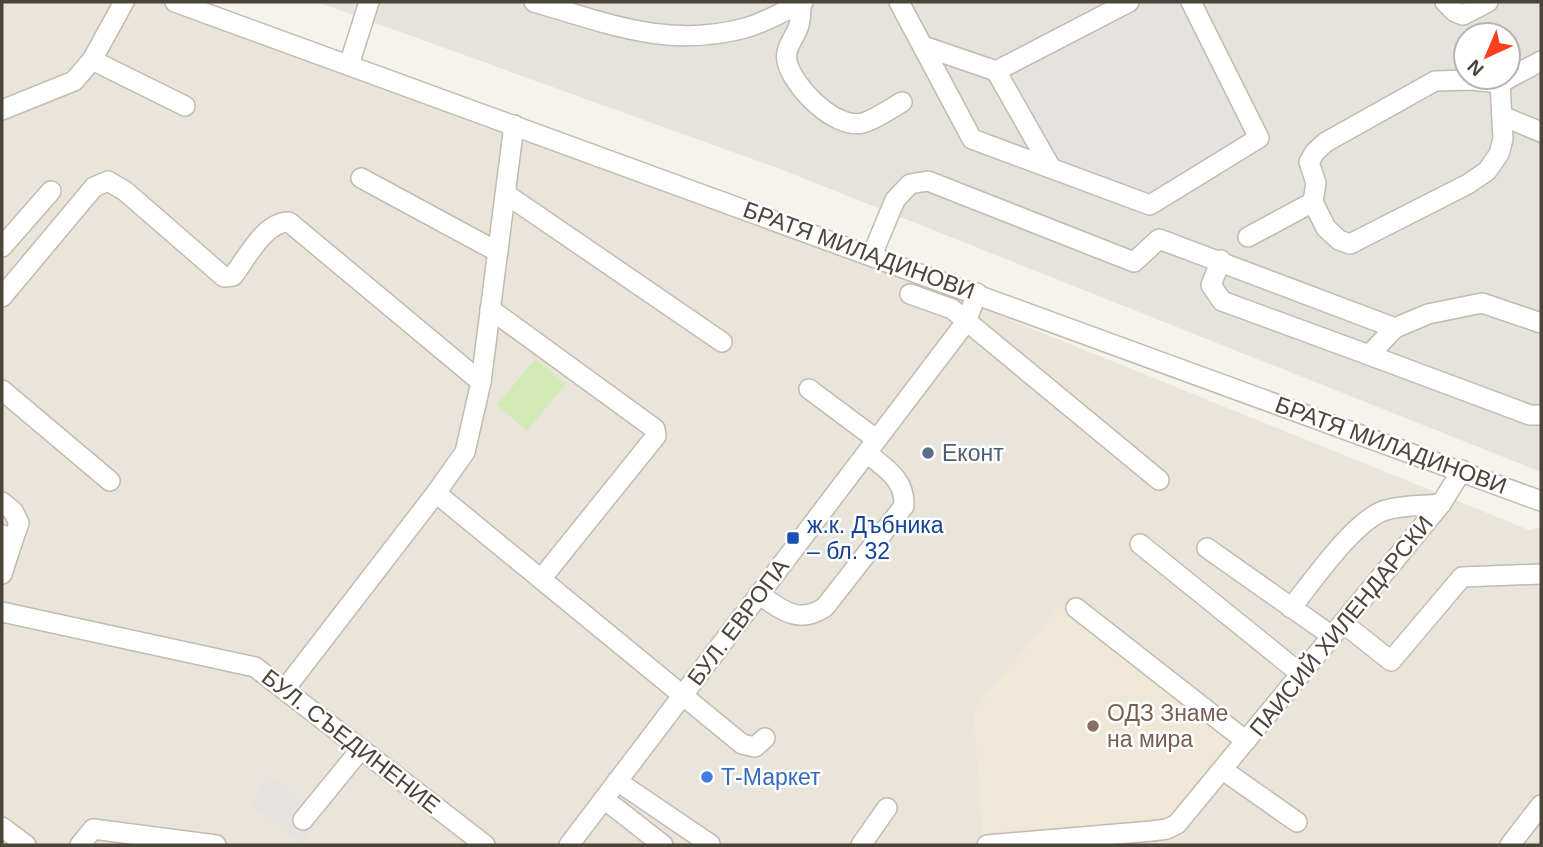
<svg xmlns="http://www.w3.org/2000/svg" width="1543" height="847" font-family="Helvetica,sans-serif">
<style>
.residential{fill:#eae5da}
.industrial{fill:#e6e2dd;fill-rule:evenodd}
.education{fill:#efe8d6}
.green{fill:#d2eab5}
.parking{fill:#e5e3e0}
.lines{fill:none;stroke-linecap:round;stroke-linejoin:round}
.minor-casing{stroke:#c2bbae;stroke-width:22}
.minor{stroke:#fff;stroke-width:19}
.service-dot{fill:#5c6f8a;stroke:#fff;stroke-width:2.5}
.transit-dot{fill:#1a4fb4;stroke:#fff;stroke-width:2.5}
.education-dot{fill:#8d6e63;stroke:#fff;stroke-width:2.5}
.shop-dot{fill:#3f7fe0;stroke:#fff;stroke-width:2.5}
.labels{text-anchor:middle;stroke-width:5;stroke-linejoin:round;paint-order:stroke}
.street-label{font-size:23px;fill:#4b4439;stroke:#fff}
.service-label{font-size:23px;fill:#4e5e75;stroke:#fff;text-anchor:start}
.transit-label{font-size:23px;fill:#164399;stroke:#fff;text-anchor:start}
.education-label{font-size:23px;fill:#785e54;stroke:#fff;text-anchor:start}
.shop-label{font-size:23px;fill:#366cbe;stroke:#fff;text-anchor:start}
</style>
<rect width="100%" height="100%" fill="#f6f3ec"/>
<polygon class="residential" points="2,2 176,2 907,278 1529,530 1541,527 1541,845 2,845"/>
<path class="industrial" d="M317,2H1541V472L780,169ZM1466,35H1508V77H1466Z"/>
<polygon class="education" points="1059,607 1231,741 1166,820 983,833 973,711"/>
<polygon class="green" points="535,359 566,384 527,431 497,405"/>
<g class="parking">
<polygon points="1135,2 1187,2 1255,137 1150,201 1053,166 1001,72"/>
<polygon points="269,774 305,803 317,787 335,802 303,844 249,805"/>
</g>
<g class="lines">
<defs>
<g id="minor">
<polyline points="175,2 1541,501"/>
<path d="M534,2C607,23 667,49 745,28C764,23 785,11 803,2"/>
<polyline points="899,2 972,139 1150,205 1259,138 1191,2"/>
<polyline points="1445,2 1455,12 1463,15 1488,2"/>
<path d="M801,3C801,10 801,18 799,25C796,37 784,47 787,61C792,86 835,130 863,123C876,119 890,109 902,102"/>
<polyline points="923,46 996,71 1129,2"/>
<polyline points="92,60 185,106"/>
<polyline points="349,65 369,2"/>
<polyline points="996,71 1051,168"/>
<polyline points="1500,83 1503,139 1499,154 1487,171 1468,184 1350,244 1339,240 1326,228 1313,202 1316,183 1309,162 1315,152 1326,142 1435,81 1471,80 1500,83 1541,61"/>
<polyline points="2,110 74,81 92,60 124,2"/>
<polyline points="1502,116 1541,132"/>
<polyline points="361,178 498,252"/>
<polyline points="506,194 722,342"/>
<polyline points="1248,237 1313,202"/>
<polyline points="2,247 51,191"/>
<polyline points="872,255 895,200 910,184 928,181 1134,262 1159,239 1395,328 1428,314 1482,303 1541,323"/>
<polyline points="1221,260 1211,285 1222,301 1369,355 1395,328"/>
<polyline points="910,294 952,309 1159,480"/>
<path d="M2,297L94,187L108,181L125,191L224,277L233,276C247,258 264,222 289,222L481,382"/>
<polyline points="490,309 655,429 656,436 541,579"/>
<polyline points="1369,355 1530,415 1541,415"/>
<polyline points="809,389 876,439"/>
<polyline points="2,390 110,481"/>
<polyline points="436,493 742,744 755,747 765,738"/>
<polyline points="2,502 13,511 19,523 12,543"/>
<polyline points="1140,544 1301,674"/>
<polyline points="1207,548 1332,636"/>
<polyline points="2,574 12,543 3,535"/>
<path d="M759,594C781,610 799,625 825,607L904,506C905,479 886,469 867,453"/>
<polyline points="1076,608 1246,741"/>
<path d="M1291,608C1312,582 1356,518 1386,510C1403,505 1424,506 1441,504"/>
<polyline points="2,612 255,667 485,845"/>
<polyline points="1343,623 1391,661 1462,577 1541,574"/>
<polyline points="285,689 436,493 465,452 481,382 514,125"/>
<polyline points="1223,770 1297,822"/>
<polyline points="617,781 710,844"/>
<polyline points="604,799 663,845"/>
<polyline points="303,820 361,749"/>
<polyline points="2,827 26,845"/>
<polyline points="80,845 93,829 216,845"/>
<polyline points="569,845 966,322 977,293"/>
<polyline points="861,845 887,808"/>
<polyline points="987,845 1152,831 1167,829 1177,824 1441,504 1462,470"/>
<polyline points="1510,845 1541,805"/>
</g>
</defs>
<use href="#minor" class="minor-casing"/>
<use href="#minor" class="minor"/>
</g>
<circle class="service-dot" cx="928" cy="453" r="7"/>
<rect class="transit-dot" x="786" y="531" width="14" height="14" rx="3.5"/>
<circle class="education-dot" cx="1093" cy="726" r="7"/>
<circle class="shop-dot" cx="707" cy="777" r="7"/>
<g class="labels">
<g class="street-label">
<text transform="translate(859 250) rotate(20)" y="8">БРАТЯ МИЛАДИНОВИ</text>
<text transform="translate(1391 445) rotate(20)" y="8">БРАТЯ МИЛАДИНОВИ</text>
<text transform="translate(738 622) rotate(-53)" y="8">БУЛ. ЕВРОПА</text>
<text transform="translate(1341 626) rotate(-51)" y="8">ПАИСИЙ ХИЛЕНДАРСКИ</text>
<text transform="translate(351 741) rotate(38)" y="8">БУЛ. СЪЕДИНЕНИЕ</text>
</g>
<g class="service-label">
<text x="942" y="461">Еконт</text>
</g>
<g class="transit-label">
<text x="807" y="533">ж.к. Дъбника<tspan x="807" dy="26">– бл. 32</tspan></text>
</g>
<g class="education-label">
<text x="1107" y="721">ОДЗ Знаме<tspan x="1107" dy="26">на мира</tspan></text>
</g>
<g class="shop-label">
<text x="721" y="785">Т-Маркет</text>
</g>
</g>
<rect width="1543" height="847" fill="none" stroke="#4b4439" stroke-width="7"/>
<g transform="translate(1487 56) rotate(224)"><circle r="33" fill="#ffffff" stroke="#b7b4b0" stroke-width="2"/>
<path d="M0-5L12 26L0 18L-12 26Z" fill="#fc3f1d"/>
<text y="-10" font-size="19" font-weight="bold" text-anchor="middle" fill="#4b4439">N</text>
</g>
</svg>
